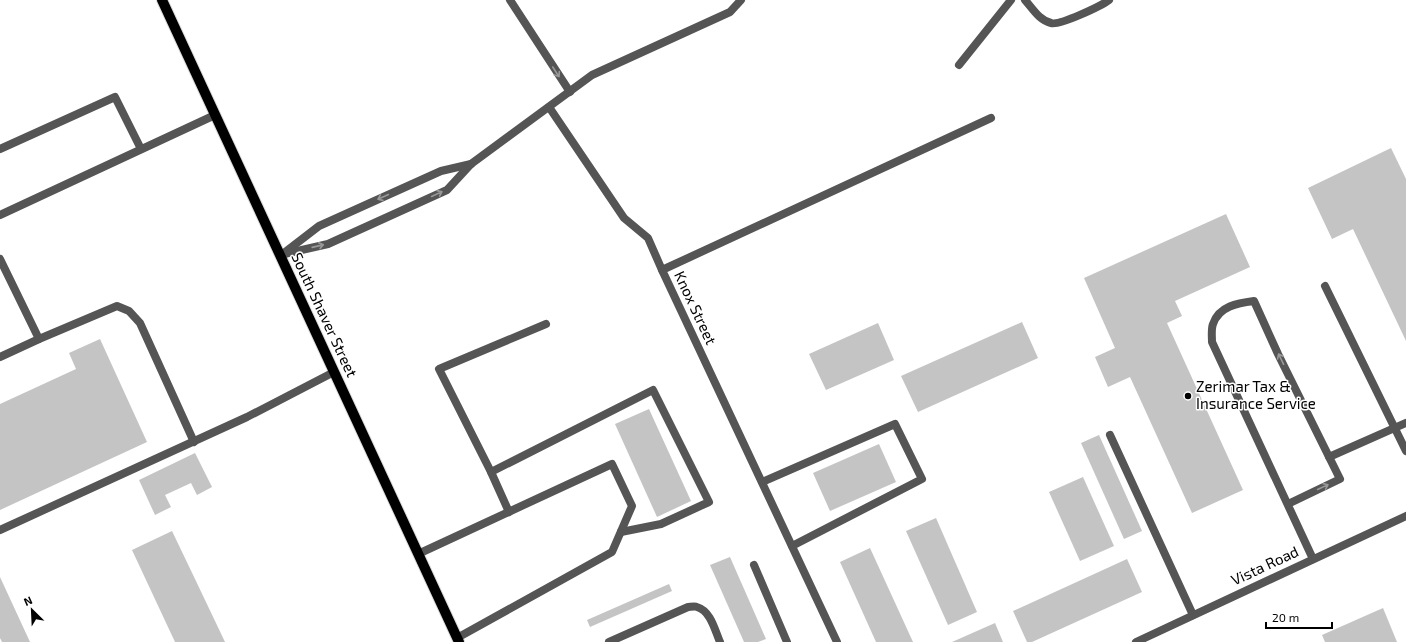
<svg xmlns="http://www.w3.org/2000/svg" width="1406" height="642" font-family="'Exo 2',sans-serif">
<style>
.building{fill:#c4c4c4}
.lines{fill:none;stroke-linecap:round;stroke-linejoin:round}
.primary-casing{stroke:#dbdbdb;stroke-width:12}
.service{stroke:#555;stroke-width:8}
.minor{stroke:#555;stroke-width:8}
.tertiary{stroke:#555;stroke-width:8}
.primary{stroke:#000;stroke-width:10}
.oneway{stroke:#999}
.poi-dot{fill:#000;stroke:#fff;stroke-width:1.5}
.labels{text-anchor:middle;stroke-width:3;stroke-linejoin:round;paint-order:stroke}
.street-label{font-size:15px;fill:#000;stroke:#fff}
.poi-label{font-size:15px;fill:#000;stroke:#fff;text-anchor:start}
</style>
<rect width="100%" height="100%" fill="#fff"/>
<g class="building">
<polygon points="1391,148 1406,179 1406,341 1353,229 1332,239 1308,188"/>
<polygon points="1226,214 1250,267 1175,301 1182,316 1167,323 1243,490 1192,513 1130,377 1108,387 1095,357 1115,348 1084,278"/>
<polygon points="1022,322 1038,358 918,412 901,376"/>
<polygon points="878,323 894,360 826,390 809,354"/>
<polygon points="100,339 147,442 0,510 0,404 76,369 69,353"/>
<polygon points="649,409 691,501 657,517 615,424"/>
<polygon points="1099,435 1142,531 1124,539 1081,443"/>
<polygon points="879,444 896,482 830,511 813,473"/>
<polygon points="195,453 212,487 197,495 191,483 165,495 171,507 155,515 139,480"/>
<polygon points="1083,477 1114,546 1080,561 1049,492"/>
<polygon points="936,518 977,612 948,625 906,531"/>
<polygon points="172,531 195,579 225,642 175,642 132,550"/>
<polygon points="870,548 913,642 876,642 840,562"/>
<polygon points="730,557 766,639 758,642 744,642 710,565"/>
<polygon points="1127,559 1142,592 1032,642 1027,642 1013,611"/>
<polygon points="0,577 30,642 2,642 0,638"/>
<polygon points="669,584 672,591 590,627 587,620"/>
<polygon points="1383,608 1397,642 1325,642 1322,635"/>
<polygon points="995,623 1003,642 952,642"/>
</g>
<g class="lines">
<defs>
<polyline id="primary" points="162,0 459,642"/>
</defs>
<use href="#primary" class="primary-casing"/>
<g class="service">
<polyline points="510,0 570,92"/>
<path d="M1025,0C1033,9 1039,20 1051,23C1059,26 1101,6 1109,0"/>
<polyline points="959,65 1011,0"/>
<polyline points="549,107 624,218 648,238 662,270"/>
<polyline points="0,149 115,97 141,149"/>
<polyline points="0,215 215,115"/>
<polyline points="284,253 319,226 441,171 471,164"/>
<polyline points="280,255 328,244 447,190 471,164 592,75 730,12 741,0"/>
<polyline points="0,259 39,339 0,357"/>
<polyline points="1325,286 1406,451"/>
<polyline points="39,339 117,306 129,311 140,323 194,442"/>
<polyline points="1110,435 1193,615"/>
<polyline points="1329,457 1406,423"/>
<polyline points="491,472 653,390 709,502 661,524 621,532"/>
<polyline points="762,482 895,424 922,479 792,546"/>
<path d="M1288,504L1340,479L1278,354L1254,301C1238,303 1219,306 1213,324C1211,329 1212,337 1212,342L1313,559"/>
<polyline points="509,512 491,472 439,369 546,324"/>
<polyline points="0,530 247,417 334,372"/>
<polyline points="418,554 612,464 632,506 612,552 457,638"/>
<polyline points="754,565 787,642"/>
<path d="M609,642L688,607C690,607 695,606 697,607C711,611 715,631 720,642"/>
</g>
<polyline class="minor" points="837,642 662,270 991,118"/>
<polyline class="tertiary" points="1136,642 1406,516"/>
<use href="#primary" class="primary"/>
</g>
<defs><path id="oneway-shaft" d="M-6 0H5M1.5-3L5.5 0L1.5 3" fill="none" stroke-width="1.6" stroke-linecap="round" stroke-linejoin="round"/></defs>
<g class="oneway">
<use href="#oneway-shaft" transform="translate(556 72) rotate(57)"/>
<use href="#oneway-shaft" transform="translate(437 194) rotate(-25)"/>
<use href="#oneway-shaft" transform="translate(383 197) rotate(156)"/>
<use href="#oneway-shaft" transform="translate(318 246) rotate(-13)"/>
<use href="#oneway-shaft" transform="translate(1281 359) rotate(-116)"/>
<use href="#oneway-shaft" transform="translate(1323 487) rotate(-25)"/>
</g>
<circle class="poi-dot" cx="1188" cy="396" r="4"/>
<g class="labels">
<g class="street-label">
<text transform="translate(695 308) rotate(65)" y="5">Knox Street</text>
<text transform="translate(324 315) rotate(65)" y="5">South Shaver Street</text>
<text transform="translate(1265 566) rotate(-25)" y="5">Vista Road</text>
</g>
<g class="poi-label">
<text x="1196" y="392">Zerimar Tax &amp;<tspan x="1196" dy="17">Insurance Service</tspan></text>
</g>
</g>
<g transform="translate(32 610) rotate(336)" stroke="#ffffff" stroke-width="3" paint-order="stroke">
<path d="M0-3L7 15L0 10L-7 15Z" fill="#000000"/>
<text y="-6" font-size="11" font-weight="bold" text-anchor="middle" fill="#000000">N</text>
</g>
<path d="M1266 622v6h66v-6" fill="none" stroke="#000000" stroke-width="2"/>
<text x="1272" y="622" font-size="12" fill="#000000" stroke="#ffffff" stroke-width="3" paint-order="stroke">20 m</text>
</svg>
